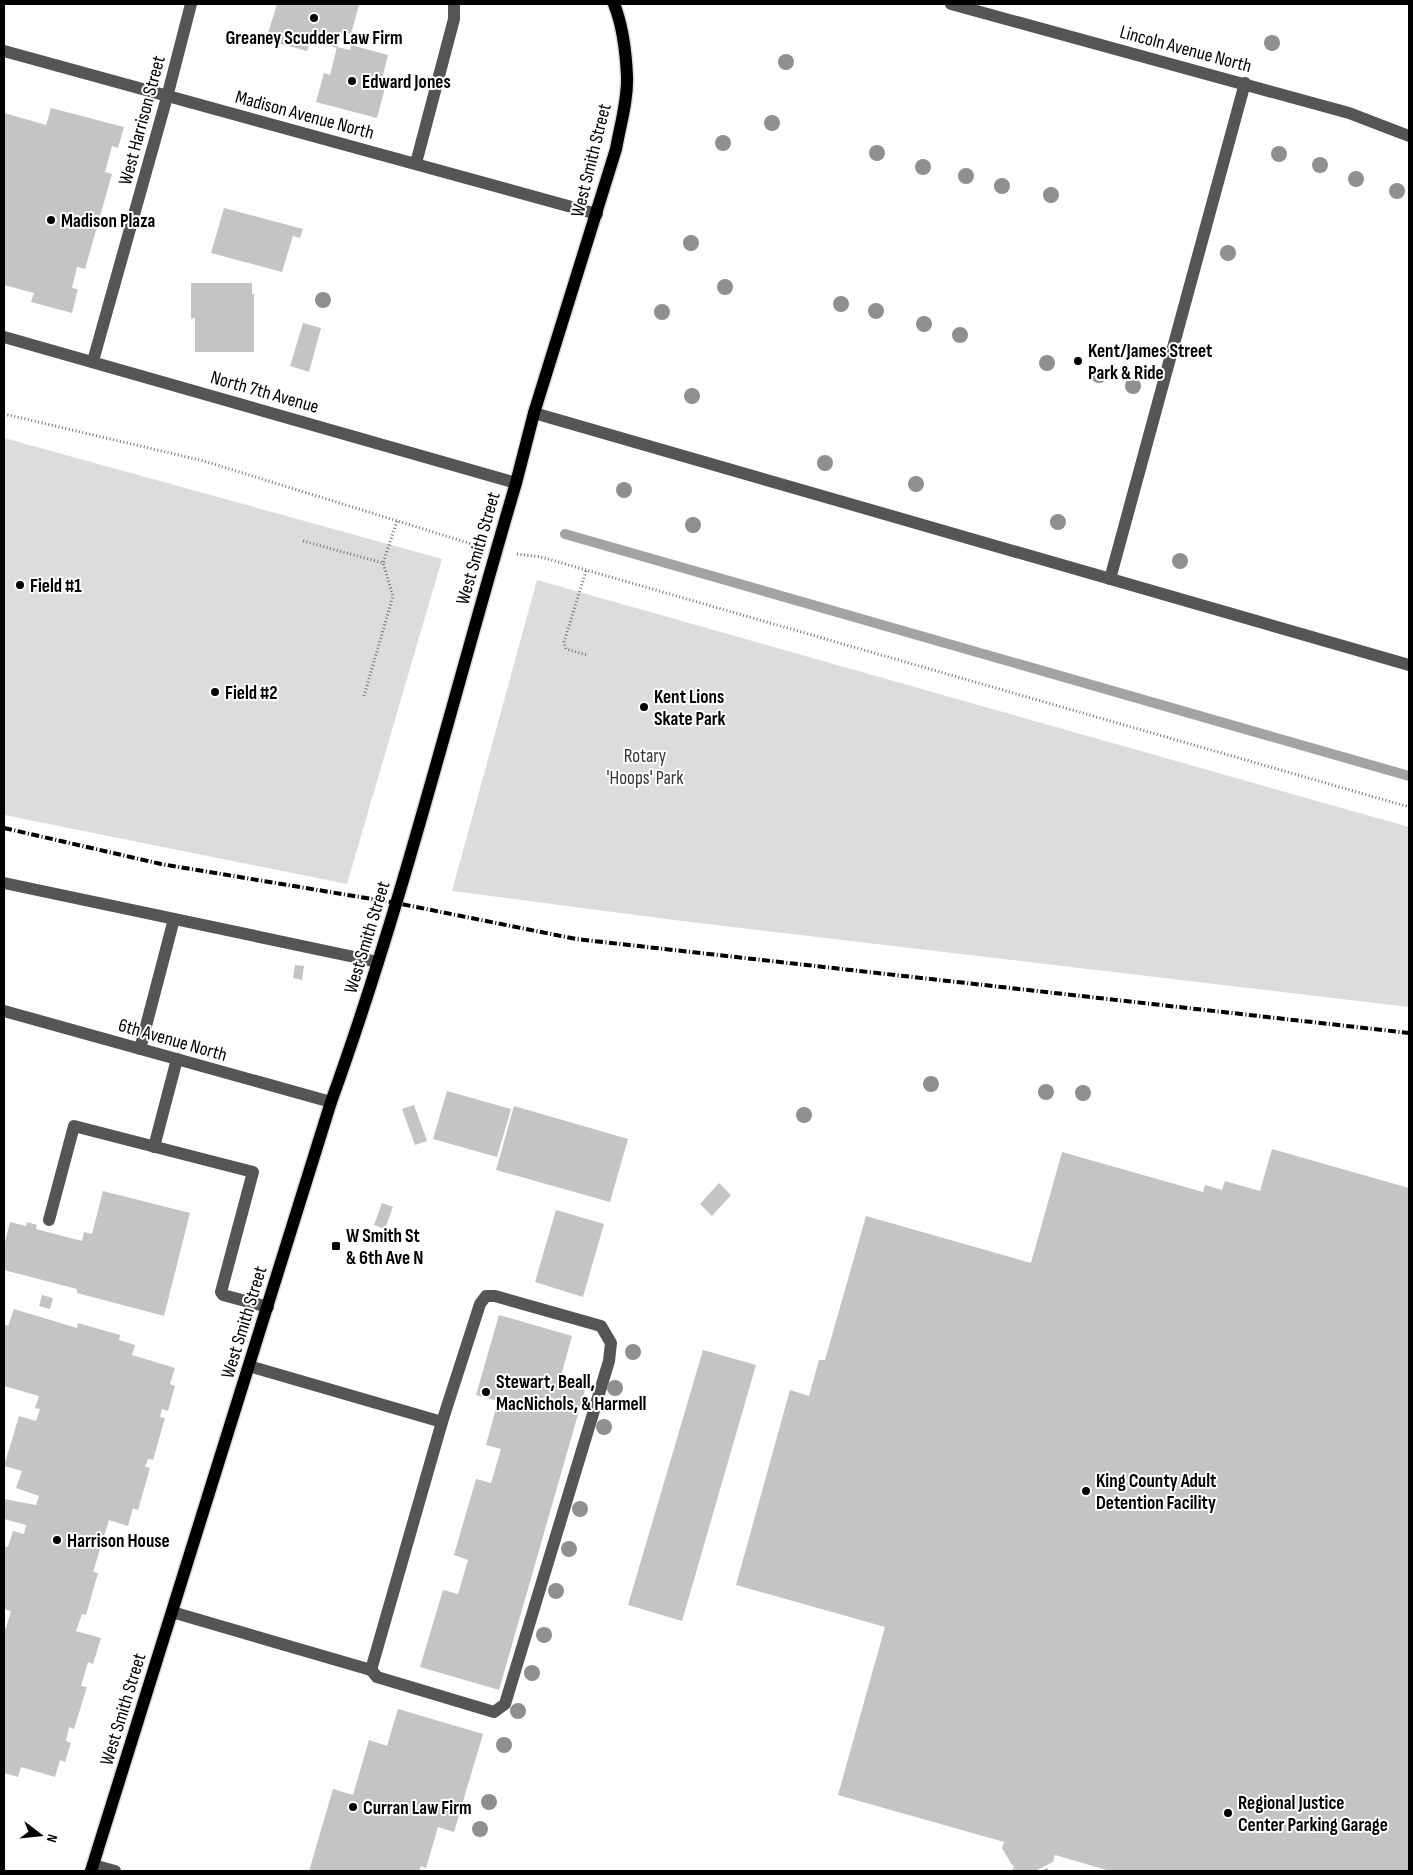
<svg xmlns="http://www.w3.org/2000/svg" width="1413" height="1875" font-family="'Sofia Sans Condensed',sans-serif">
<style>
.green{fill:#dcdcdc}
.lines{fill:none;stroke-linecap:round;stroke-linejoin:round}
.stream{stroke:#a3a3a3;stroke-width:10}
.building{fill:#c4c4c4}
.major-casing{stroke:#dbdbdb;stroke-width:15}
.path{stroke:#777;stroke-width:3;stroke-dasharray:1 2.5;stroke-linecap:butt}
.minor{stroke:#555;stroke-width:12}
.major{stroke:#000;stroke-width:12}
.rail{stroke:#000;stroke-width:4;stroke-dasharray:8 2.5 1 2.5;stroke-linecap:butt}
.tree{fill:#8f8f8f}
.poi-dot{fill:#000;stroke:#fff;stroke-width:2}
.labels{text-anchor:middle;stroke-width:4;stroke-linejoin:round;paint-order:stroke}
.poi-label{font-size:19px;font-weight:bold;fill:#000;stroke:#fff;text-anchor:start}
.street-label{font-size:19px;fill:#000;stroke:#fff}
.park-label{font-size:19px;fill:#333;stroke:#fff}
</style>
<rect width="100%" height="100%" fill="#fff"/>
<g class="green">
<polygon points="4,438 442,559 347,884 4,815"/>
<polygon points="537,580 1409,827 1409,1007 674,920 452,891"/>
</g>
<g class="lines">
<polyline class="stream" points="565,534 1409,776"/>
</g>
<g class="building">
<polygon points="277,4 353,4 359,5 351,34 342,31 337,48 310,41 307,51 266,40"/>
<polygon points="351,45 388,55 380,87 385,88 377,118 316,102 324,73 330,75 337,47 350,50"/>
<polygon points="51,108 124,127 118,148 112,146 105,172 112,174 85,269 77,267 72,288 78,289 72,313 31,302 34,293 4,285 4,113 46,125"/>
<polygon points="224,208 303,229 300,238 293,236 282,272 211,253"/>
<polygon points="191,283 252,283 252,294 254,294 254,352 195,352 195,318 191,319"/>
<polygon points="303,323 321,328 309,372 290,366"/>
<polygon points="295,965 304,966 302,980 293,978"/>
<polygon points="447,1091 511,1109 497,1157 433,1139"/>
<polygon points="414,1105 427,1141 415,1145 402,1109"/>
<polygon points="514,1106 628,1139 610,1202 496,1170"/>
<polygon points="1272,1149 1409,1188 1409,1871 1110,1871 1055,1855 1053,1862 1035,1871 1012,1871 1014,1866 1012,1865 1002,1848 1004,1842 838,1795 885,1627 736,1585 790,1390 809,1396 819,1360 825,1360 866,1216 1031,1263 1062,1152 1203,1192 1205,1185 1222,1190 1225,1181 1260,1191"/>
<polygon points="719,1183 731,1195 712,1216 700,1204"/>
<polygon points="103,1191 190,1213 164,1316 77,1293 77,1289 4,1270 4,1246 10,1222 26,1226 27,1222 37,1225 36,1229 82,1241 84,1232 92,1234"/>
<polygon points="382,1203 393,1207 385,1229 374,1225"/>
<polygon points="556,1210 604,1224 583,1297 535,1282"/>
<polygon points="42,1295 53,1298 50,1309 39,1306"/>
<polygon points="14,1309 77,1328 78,1323 120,1335 119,1340 135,1345 132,1355 175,1368 170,1384 175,1386 168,1411 162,1409 160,1417 165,1418 153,1460 148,1459 145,1467 150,1468 138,1510 133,1508 128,1526 109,1520 93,1572 98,1573 86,1615 82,1614 76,1631 101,1638 93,1664 88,1662 81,1686 87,1687 74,1729 69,1727 66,1741 71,1743 65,1762 60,1760 55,1777 21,1767 18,1777 4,1773 4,1628 6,1628 11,1611 4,1609 4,1546 8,1547 13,1531 24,1534 26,1525 4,1519 4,1499 36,1505 39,1496 16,1488 22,1471 4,1466 19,1416 36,1421 40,1409 35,1408 39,1396 4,1386 4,1324 8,1326"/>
<polygon points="499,1315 572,1336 559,1383 585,1390 499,1690 420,1667 443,1590 458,1594 468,1560 454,1555 476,1479 491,1483 501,1449 486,1445 498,1401 476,1395"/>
<polygon points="703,1350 756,1365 682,1621 628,1605"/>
<polygon points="398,1709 483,1734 454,1832 438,1827 426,1868 421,1866 419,1871 309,1871 333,1789 353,1795 369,1740 387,1746"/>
</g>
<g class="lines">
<defs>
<path id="major" d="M91,1871L331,1102C404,900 455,689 516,483L534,413L616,149C620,126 628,100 627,76C626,54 622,24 614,4"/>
</defs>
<use href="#major" class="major-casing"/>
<g class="path">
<polyline points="4,414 204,461 475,545"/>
<polyline points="303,541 383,563 397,521"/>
<polyline points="517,554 541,557 1409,807"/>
<polyline points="586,571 564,642 566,649 587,655"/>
<polyline points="364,696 393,596 383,563"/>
<polyline points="1046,1869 1047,1871"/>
</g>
<g class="minor">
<polyline points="951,4 1349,113 1409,136"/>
<polyline points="4,51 597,214"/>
<polyline points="416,163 454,19 454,4"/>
<polyline points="4,337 516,483"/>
<polyline points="93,361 167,97 191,4"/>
<polyline points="534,413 1409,665"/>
<polyline points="1110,579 1245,83"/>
<polyline points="4,883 378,962"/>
<polyline points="4,1011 331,1102"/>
<polyline points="140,1049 174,919"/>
<polyline points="154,1147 177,1059"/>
<polyline points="49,1220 74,1126 253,1172 221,1292 223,1295 268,1307"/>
<polyline points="172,1612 371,1670 442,1422 249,1366"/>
<polyline points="371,1670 377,1677 494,1712 505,1704 609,1361 611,1343 601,1326 495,1296 486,1296 480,1304 442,1422"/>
<polyline points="93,1865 115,1871"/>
</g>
<use href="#major" class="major"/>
<polyline class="rail" points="4,828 161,864 396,903 576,939 1409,1033"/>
</g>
<g class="tree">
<circle cx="1272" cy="43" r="8"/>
<circle cx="786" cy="62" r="8"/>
<circle cx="772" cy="123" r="8"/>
<circle cx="723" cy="143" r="8"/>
<circle cx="877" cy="153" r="8"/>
<circle cx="1279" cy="154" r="8"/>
<circle cx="1320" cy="165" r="8"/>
<circle cx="923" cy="167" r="8"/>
<circle cx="966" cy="176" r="8"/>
<circle cx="1356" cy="179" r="8"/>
<circle cx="1002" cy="186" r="8"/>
<circle cx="1397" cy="191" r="8"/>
<circle cx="1051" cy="195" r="8"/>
<circle cx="691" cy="243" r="8"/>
<circle cx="1228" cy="253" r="8"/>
<circle cx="725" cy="287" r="8"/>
<circle cx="323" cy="300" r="8"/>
<circle cx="841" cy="304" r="8"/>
<circle cx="876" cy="311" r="8"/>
<circle cx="662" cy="312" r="8"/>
<circle cx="924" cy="324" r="8"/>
<circle cx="960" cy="335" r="8"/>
<circle cx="1047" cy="363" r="8"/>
<circle cx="1099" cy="375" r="8"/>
<circle cx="1133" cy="386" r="8"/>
<circle cx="692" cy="396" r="8"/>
<circle cx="825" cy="463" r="8"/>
<circle cx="916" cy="484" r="8"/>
<circle cx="624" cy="490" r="8"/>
<circle cx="1058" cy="522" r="8"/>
<circle cx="693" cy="525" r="8"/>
<circle cx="1180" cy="561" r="8"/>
<circle cx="931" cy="1084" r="8"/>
<circle cx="1046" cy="1092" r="8"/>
<circle cx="1083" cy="1093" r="8"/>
<circle cx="804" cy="1115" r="8"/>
<circle cx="633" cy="1352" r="8"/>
<circle cx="615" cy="1388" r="8"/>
<circle cx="604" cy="1427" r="8"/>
<circle cx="580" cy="1509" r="8"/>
<circle cx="569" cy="1549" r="8"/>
<circle cx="556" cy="1591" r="8"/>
<circle cx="544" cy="1635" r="8"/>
<circle cx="532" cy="1673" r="8"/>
<circle cx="518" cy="1711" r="8"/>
<circle cx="504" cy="1745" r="8"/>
<circle cx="489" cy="1802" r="8"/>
<circle cx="480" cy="1829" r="8"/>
</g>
<g class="poi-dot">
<circle cx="314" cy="18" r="5"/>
<circle cx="352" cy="81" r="5"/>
<circle cx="51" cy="220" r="5"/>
<circle cx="1078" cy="361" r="5"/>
<circle cx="20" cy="585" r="5"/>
<circle cx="215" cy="692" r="5"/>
<circle cx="644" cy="707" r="5"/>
<rect x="331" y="1241" width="10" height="10" rx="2.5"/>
<circle cx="486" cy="1392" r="5"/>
<circle cx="1086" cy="1491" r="5"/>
<circle cx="57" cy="1540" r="5"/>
<circle cx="353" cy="1807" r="5"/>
<circle cx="1228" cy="1813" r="5"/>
</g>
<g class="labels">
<g class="poi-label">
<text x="314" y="44" text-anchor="middle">Greaney Scudder Law Firm</text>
<text x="362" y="88">Edward Jones</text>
<text x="61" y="227">Madison Plaza</text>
<text x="1088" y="357">Kent/James Street<tspan x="1088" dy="22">Park &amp; Ride</tspan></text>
<text x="30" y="592">Field #1</text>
<text x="225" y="699">Field #2</text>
<text x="654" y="703">Kent Lions<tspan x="654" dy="22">Skate Park</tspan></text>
<text x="346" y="1242">W Smith St<tspan x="346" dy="22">&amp; 6th Ave N</tspan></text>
<text x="496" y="1388">Stewart, Beall,<tspan x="496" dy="22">MacNichols, &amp; Harmell</tspan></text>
<text x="1096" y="1487">King County Adult<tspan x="1096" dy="22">Detention Facility</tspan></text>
<text x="67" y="1547">Harrison House</text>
<text x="1238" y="1809">Regional Justice<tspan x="1238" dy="22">Center Parking Garage</tspan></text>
<text x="363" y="1814">Curran Law Firm</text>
</g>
<g class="street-label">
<text transform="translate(1186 48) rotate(15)" y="7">Lincoln Avenue North</text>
<text transform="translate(305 114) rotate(15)" y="7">Madison Avenue North</text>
<text transform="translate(141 120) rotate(-75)" y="7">West Harrison Street</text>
<text transform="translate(590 160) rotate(-76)" y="7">West Smith Street</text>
<text transform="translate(265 391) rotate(16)" y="7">North 7th Avenue</text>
<text transform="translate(477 548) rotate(-74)" y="7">West Smith Street</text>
<text transform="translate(366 937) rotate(-73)" y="7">West Smith Street</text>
<text transform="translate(173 1039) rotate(16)" y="7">6th Avenue North</text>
<text transform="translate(243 1322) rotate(-73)" y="7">West Smith Street</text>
<text transform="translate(122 1709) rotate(-73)" y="7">West Smith Street</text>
</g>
<g class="park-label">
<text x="645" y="762">Rotary<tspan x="645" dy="22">'Hoops' Park</tspan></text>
</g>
</g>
<rect width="1413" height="1875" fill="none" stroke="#000000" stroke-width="10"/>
<g transform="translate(40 1835) rotate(106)" stroke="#ffffff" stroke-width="4" paint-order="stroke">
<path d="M0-4L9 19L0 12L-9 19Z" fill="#000000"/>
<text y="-8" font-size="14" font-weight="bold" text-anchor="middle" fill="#000000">N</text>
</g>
</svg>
